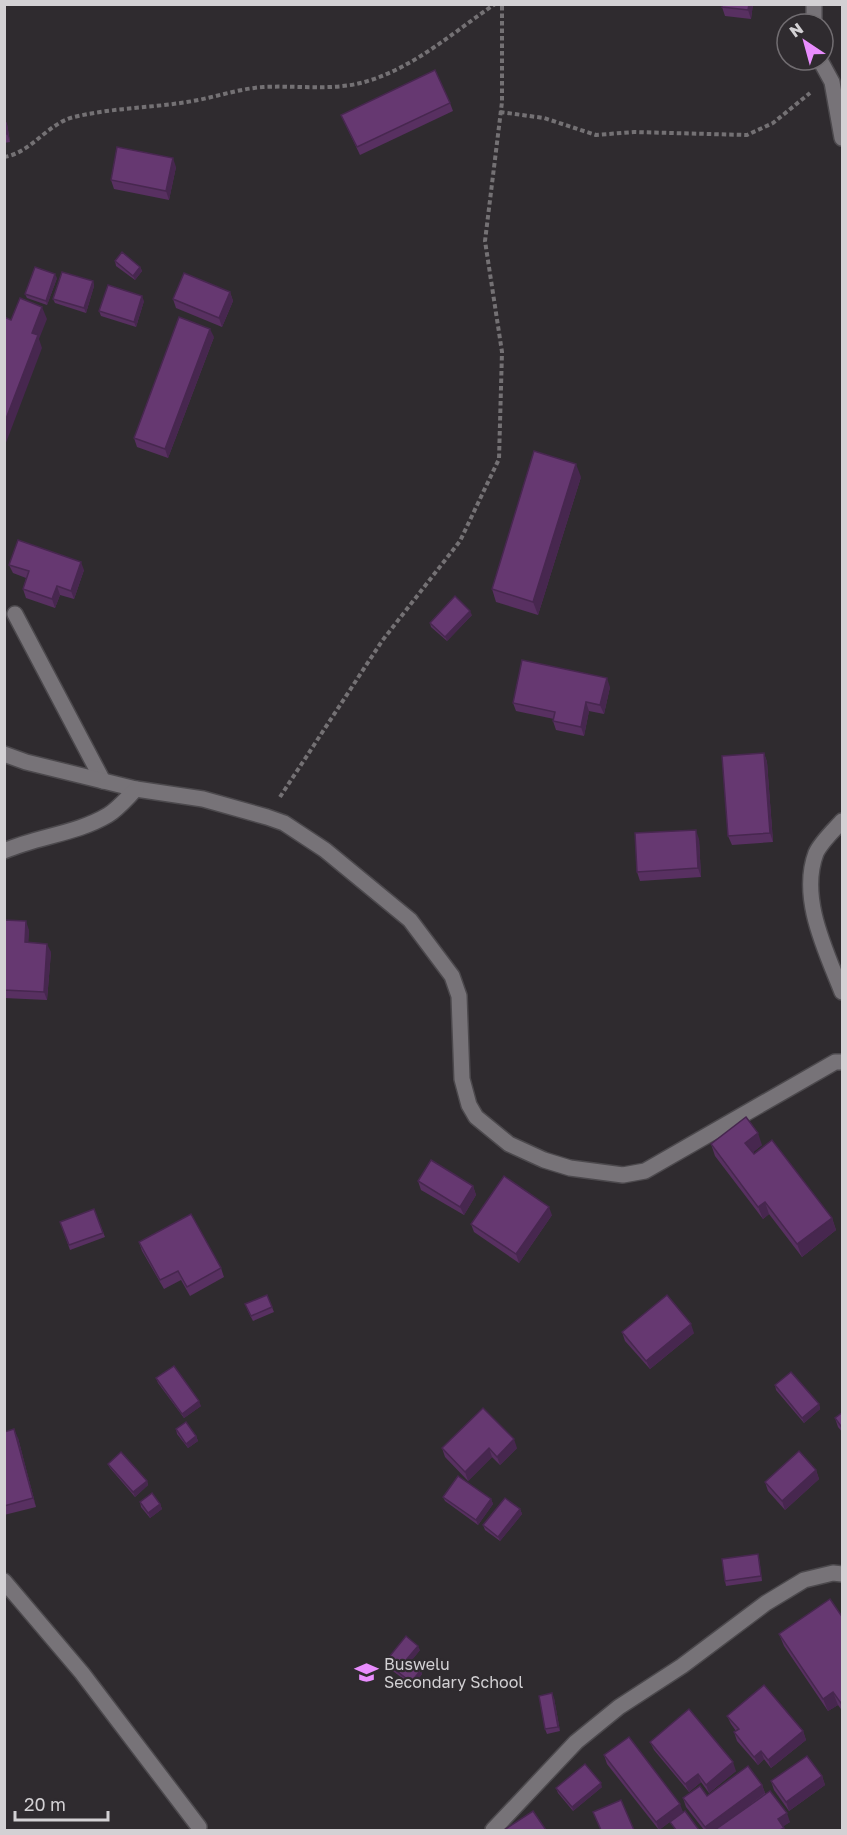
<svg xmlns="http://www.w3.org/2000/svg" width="847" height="1835" font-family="'Golos Text',sans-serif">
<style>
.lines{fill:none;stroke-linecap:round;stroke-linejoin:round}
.street-casing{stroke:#4c494d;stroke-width:18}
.path{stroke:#747174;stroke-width:4;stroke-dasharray:4.5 3;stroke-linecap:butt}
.street{stroke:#777378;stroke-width:15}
.wall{fill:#583061}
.shaded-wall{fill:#47274f}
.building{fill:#663871;stroke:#47274f;stroke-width:1.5}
.labels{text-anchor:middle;stroke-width:4.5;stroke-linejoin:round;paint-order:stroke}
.poi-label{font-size:16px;fill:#d3d1d4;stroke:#2f2b2f;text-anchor:start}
</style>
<rect width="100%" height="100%" fill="#2f2b2f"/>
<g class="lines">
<defs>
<g id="street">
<polyline points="814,4 814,24"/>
<polyline points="820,60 832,82 842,138"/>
<polyline points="15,614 103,781"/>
<polyline points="4,754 26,762 136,789 203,799 267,817 284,823 325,850 410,920 452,976 459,996 462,1079 469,1105 476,1117 509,1144 544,1160 570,1168 623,1175 645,1171 835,1062 842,1062"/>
<path d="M842,821C834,830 821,842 816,853C799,898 826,951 842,992"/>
<path d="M4,851C38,836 76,834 108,815C118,809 127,798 136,789"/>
<polyline points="4,1581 82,1673 199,1827"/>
<polyline points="493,1830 576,1742 619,1707 682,1666 766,1603 804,1580 833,1573 842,1574"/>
</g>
</defs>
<use href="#street" class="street-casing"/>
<g class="path">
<polyline points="500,112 544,118 596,135 634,132 747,135 773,123 810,93"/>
<path d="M4,157C31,153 48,123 74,117C111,108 150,108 187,102C213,98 237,89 263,87C299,85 336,92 371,80C417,65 455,31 495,4"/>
<polyline points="280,797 382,641 460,541 499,459 502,352 485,241 502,102 502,4"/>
</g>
<use href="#street" class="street"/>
</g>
<g class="wall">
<polygon points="753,4 751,19 725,16 722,7"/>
<polygon points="450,103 453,111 360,155 341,115"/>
<polygon points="4,117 7,124 10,142 4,143"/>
<polygon points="176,167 169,200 114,189 111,180"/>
<polygon points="115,261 140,267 142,271 135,280 116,266"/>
<polygon points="57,278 47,305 27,298 25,294"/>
<polygon points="93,281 94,286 86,313 55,303 53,299"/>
<polygon points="230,292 233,301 222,327 176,308 173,299"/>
<polygon points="144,301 136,327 101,316 99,311"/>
<polygon points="214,337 168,458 137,447 134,438"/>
<polygon points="581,477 538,615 496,602 492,589"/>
<polygon points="9,565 84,570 74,599 60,595 55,608 26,598 23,589 26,578 13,573"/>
<polygon points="472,615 447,641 431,627 430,623"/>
<polygon points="610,687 604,714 589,711 584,736 556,730 553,721 554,719 516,711 513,703"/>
<polygon points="764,753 767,762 773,842 732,845 728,836"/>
<polygon points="699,839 701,877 640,881 637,872"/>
<polygon points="4,920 29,930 28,942 51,952 47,1000 4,998"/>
<polygon points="711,1144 762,1145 753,1152 832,1218 836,1230 802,1257 769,1214 763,1219 715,1156"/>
<polygon points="418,1181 473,1186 476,1195 464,1215 421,1190"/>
<polygon points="94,1209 105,1237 70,1250 60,1222"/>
<polygon points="552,1215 519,1263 474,1232 471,1224"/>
<polygon points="139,1242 221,1268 224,1277 190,1296 181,1280 164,1289 142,1251"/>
<polygon points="267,1295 274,1312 253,1321 247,1309"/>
<polygon points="622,1332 694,1333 650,1369 625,1341"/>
<polygon points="156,1378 201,1406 184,1418 158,1383"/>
<polygon points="775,1385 819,1404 820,1409 804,1423 776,1390"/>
<polygon points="843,1412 843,1433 838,1427 835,1418"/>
<polygon points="176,1429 196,1436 198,1441 188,1448 177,1434"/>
<polygon points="4,1432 18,1438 36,1507 4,1515"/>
<polygon points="442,1448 517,1448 500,1465 492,1457 468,1481 445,1457"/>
<polygon points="108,1464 147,1481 148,1485 135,1497 110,1468"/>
<polygon points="816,1470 819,1479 785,1510 768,1491 765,1482"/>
<polygon points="443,1497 491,1499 493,1504 478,1525 445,1501"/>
<polygon points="140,1502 160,1504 162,1509 150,1518 141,1507"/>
<polygon points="520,1509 522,1514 500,1541 485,1530 483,1525"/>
<polygon points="758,1554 759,1558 762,1581 726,1586 725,1581"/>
<polygon points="843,1618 843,1712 838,1705 828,1711 784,1646 779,1634"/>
<polygon points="420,1650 410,1662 421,1670 422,1674 413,1686 386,1666 385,1662"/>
<polygon points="554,1698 560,1731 547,1734 545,1729"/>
<polygon points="727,1716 803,1731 806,1740 771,1768 764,1759 758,1765 737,1741 734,1732 736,1731 731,1724"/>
<polygon points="650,1742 736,1771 709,1793 701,1782 689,1792 654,1750"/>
<polygon points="604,1755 683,1812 659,1830 607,1764"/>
<polygon points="822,1776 825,1785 789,1811 774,1790 771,1781"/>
<polygon points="762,1785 765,1793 790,1822 783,1826 785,1830 704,1830 686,1807 683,1798 707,1796"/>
<polygon points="602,1787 573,1811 558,1793 556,1788"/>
</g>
<g class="shaded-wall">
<polygon points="749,4 753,4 751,19 748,10"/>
<polygon points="4,117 7,124 10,142 7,134"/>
<polygon points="173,158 176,167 169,200 166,191"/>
<polygon points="140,267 142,271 135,280 133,276"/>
<polygon points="55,274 57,278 47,305 46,301"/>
<polygon points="93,281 94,286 86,313 84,308"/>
<polygon points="230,292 233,301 222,327 219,318"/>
<polygon points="142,296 144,301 136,327 134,322"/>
<polygon points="42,307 47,319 39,339 42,348 4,448 4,424 32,333"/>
<polygon points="210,329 214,337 168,458 165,449"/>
<polygon points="576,464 581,477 538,615 533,602"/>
<polygon points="81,562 84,570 74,599 71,591"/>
<polygon points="57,586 60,595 55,608 52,599"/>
<polygon points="470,611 472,615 447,641 445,637"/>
<polygon points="607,678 610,687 604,714 600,705"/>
<polygon points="586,702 589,711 584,736 581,727"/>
<polygon points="764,753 767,762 773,842 770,833"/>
<polygon points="696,830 699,839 701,877 698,868"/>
<polygon points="26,921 29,930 28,951 25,942"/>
<polygon points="47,944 51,952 47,1000 44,992"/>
<polygon points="758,1133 762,1145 750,1155 745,1143"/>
<polygon points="473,1186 476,1195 464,1215 460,1207"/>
<polygon points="765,1202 769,1214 763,1219 758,1207"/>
<polygon points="549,1207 552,1215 519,1263 516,1254"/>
<polygon points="832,1218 836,1230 802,1257 797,1244"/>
<polygon points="691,1324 694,1333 650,1369 646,1361"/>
<polygon points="199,1401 201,1406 184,1418 182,1414"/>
<polygon points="819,1404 820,1409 804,1423 802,1418"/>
<polygon points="14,1429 18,1438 36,1507 33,1498"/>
<polygon points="196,1436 198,1441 188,1448 186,1444"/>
<polygon points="514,1439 517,1448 500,1465 497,1457"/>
<polygon points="489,1448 492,1457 468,1481 465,1472"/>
<polygon points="816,1470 819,1479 785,1510 782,1501"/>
<polygon points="147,1481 148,1485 135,1497 133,1492"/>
<polygon points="491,1499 493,1504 478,1525 476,1520"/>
<polygon points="160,1504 162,1509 150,1518 148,1513"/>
<polygon points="520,1509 522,1514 500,1541 498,1537"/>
<polygon points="418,1646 420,1650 409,1664 407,1659"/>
<polygon points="421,1670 422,1674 413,1686 411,1682"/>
<polygon points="833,1692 838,1705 828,1711 823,1699"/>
<polygon points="552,1693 554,1698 560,1731 558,1727"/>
<polygon points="803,1731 806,1740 771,1768 768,1760"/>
<polygon points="761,1751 764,1759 758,1765 754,1757"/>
<polygon points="733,1762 736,1771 709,1793 706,1785"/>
<polygon points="698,1774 701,1782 689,1792 685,1784"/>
<polygon points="822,1776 825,1785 789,1811 786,1802"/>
<polygon points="601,1783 602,1787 573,1811 572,1807"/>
<polygon points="762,1785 765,1793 716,1830 706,1830 705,1827"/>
<polygon points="680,1804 683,1812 659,1830 656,1822"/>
<polygon points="787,1813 790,1822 781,1828 778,1819"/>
</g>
<g class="building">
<polygon points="723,4 749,4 748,10 722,7"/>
<polygon points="435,70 450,103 357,147 341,115"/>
<polygon points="4,119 7,134 4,134"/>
<polygon points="117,147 173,158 166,191 111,180"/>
<polygon points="122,252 140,267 133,276 115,261"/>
<polygon points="35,267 55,274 46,301 25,294"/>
<polygon points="62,272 93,281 84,308 53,299"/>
<polygon points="184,273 230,292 219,318 173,299"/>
<polygon points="108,285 142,296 134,322 99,311"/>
<polygon points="20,298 42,307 32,333 38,335 4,424 4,317 11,320"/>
<polygon points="179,317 210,329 165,449 134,438"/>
<polygon points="534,451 576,464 533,602 492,589"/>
<polygon points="18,540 81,562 71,591 57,586 52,599 23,589 29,571 9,565"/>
<polygon points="455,596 470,611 445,637 430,623"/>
<polygon points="522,660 607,678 600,705 586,702 581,727 553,721 555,712 513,703"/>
<polygon points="764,753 770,833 728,836 722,756"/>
<polygon points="696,830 698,868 637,872 635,833"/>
<polygon points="4,920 26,921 25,942 47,944 44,992 4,990"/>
<polygon points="746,1117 758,1133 745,1143 754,1154 772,1140 832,1218 797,1244 765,1202 758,1207 711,1144"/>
<polygon points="431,1160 473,1186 460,1207 418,1181"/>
<polygon points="504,1176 549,1207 516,1254 471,1224"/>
<polygon points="94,1209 103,1233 69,1245 60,1222"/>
<polygon points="191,1214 221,1268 187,1287 178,1271 160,1280 139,1242"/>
<polygon points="267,1295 272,1307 251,1316 245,1304"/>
<polygon points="667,1295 691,1324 646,1361 622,1332"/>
<polygon points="174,1366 199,1401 182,1414 156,1378"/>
<polygon points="791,1372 819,1404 802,1418 775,1385"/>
<polygon points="483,1408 514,1439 497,1457 489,1448 465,1472 442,1448"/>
<polygon points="843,1412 843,1429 835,1418"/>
<polygon points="186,1422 196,1436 186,1444 176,1429"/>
<polygon points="14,1429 33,1498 4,1506 4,1432"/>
<polygon points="799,1451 816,1470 782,1501 765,1482"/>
<polygon points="121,1452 147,1481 133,1492 108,1464"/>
<polygon points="458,1476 491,1499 476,1520 443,1497"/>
<polygon points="152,1493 160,1504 148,1513 140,1502"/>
<polygon points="505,1498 520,1509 498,1537 483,1525"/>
<polygon points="758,1554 761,1576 725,1581 722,1559"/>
<polygon points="830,1599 843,1618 843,1706 833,1692 823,1699 779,1634"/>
<polygon points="406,1636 418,1646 407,1659 421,1670 411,1682 385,1662"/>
<polygon points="764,1685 803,1731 768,1760 761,1751 754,1757 734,1732 739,1729 727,1716"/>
<polygon points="552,1693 558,1727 545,1729 539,1696"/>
<polygon points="689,1709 733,1762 706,1785 698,1774 685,1784 650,1742"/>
<polygon points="629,1737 680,1804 656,1822 604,1755"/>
<polygon points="807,1756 822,1776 786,1802 771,1781"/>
<polygon points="585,1764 601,1783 572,1807 556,1788"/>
<polygon points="748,1766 762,1785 705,1827 683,1798 700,1786 707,1796"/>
<polygon points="770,1791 787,1813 778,1819 784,1828 780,1830 715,1830"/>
<polygon points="621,1800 634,1830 601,1830 593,1812"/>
<polygon points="533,1811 546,1830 504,1830"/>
<polygon points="685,1811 699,1830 676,1830 670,1822"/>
</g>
<defs>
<symbol id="school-bare" viewBox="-9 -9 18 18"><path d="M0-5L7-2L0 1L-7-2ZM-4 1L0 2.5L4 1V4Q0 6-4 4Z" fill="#e98dfe" stroke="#2f2b2f" stroke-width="2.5" paint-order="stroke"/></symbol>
</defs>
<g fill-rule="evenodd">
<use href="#school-bare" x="350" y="1656" width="33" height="33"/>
</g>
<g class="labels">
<g class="poi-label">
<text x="384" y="1670">Buswelu<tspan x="384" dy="18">Secondary School</tspan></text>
</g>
</g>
<rect width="847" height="1835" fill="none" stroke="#d3d1d4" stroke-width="12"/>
<g transform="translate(805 42) rotate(324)"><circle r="28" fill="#2f2b2f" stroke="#716d71" stroke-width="1.5"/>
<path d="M0-4.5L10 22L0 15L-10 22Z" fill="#e98dfe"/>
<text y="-9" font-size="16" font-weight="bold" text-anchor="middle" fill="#d3d1d4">N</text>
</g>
<path d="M15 1811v9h93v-9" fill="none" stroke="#d3d1d4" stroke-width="3"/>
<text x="24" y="1811" font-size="18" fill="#d3d1d4" stroke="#2f2b2f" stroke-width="4.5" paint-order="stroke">20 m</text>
</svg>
